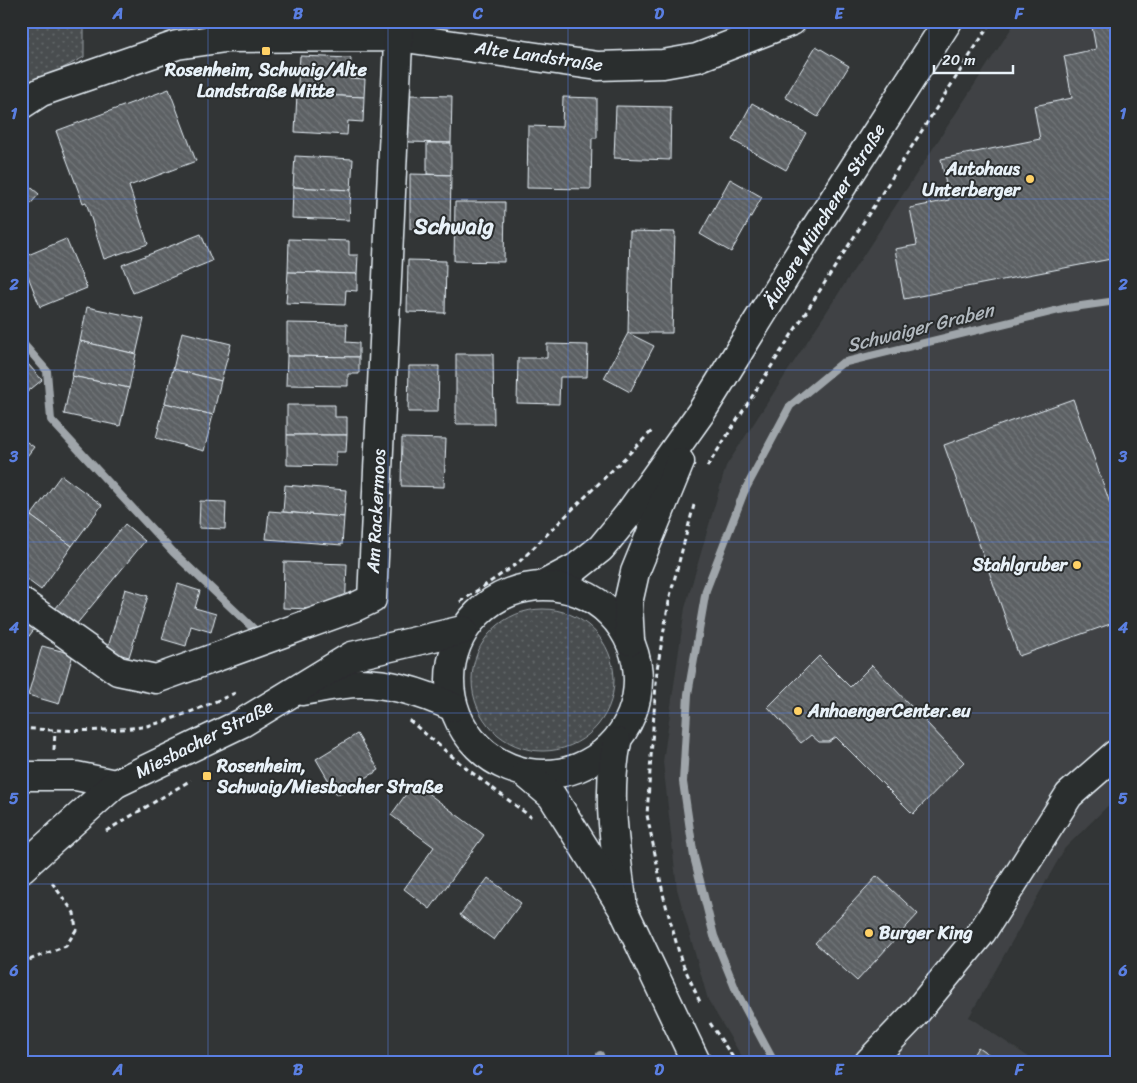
<svg xmlns="http://www.w3.org/2000/svg" width="1137" height="1083" font-family="Sriracha,sans-serif">
<style>
.built{fill:#3f4244}
.grass{fill:url(#grass-dots);stroke:#989fa4}
.lines{fill:none;stroke-linecap:round;stroke-linejoin:round}
.stream{stroke:#9fa5aa;stroke-width:8}
.building{fill:url(#building-back-hatch);stroke:#e8f1f8}
.minor-casing{stroke:#e8f1f8;stroke-width:31}
.major-casing{stroke:#e8f1f8;stroke-width:31}
.path{stroke:#e8f1f8;stroke-width:3;stroke-dasharray:5 4;stroke-linecap:butt}
.minor{stroke:#2a2d2e;stroke-width:28}
.major{stroke:#2a2d2e;stroke-width:28}
.grid{fill:none;stroke:#5a7fe2;stroke-width:1;stroke-opacity:0.55}
.poi-dot{fill:#ffd166;stroke:#2a2d2e;stroke-width:2}
.labels{text-anchor:middle;stroke-width:4;stroke-linejoin:round;paint-order:stroke}
.street-label{font-size:18px;fill:#e8f1f8;stroke:#2a2d2e}
.poi-label{font-size:18px;font-weight:bold;fill:#e8f1f8;stroke:#2a2d2e;text-anchor:start}
.water-label{font-size:19px;font-style:italic;fill:#b1b8be;stroke:#2a2d2e}
.district-label{font-size:22px;font-weight:bold;fill:#e8f1f8;stroke:#2a2d2e}
.neatline{fill:none;stroke:#5a7fe2;stroke-width:2}
.grid-label{font-size:16px;text-anchor:middle;font-weight:bold;fill:#5a7fe2}
</style>
<defs>
<pattern id="grass-dots" width="8" height="8" patternUnits="userSpaceOnUse" patternTransform="scale(1.25)"><rect width="8" height="8" fill="#494d4f"/><path d="M2 2h.1M6 6h.1" fill="none" stroke="#636769" stroke-width="1.8" stroke-linecap="round"/></pattern>
<pattern id="building-back-hatch" width="6" height="6" patternUnits="userSpaceOnUse" patternTransform="scale(1.25)"><rect width="6" height="6" fill="#5c6063"/><path d="M-1 5l2 2M0 0l6 6M5-1l2 2" fill="none" stroke="#73777a"/></pattern>
</defs>
<rect width="100%" height="100%" fill="#323536"/>
<filter id="ink" filterUnits="userSpaceOnUse"><feTurbulence type="fractalNoise" baseFrequency=".02" numOctaves="2"/><feDisplacementMap in="SourceGraphic" scale="10" xChannelSelector="R" yChannelSelector="G"/><feConvolveMatrix kernelMatrix="1 2 1 2 8 2 1 2 1" color-interpolation-filters="sRGB"/></filter>
<g filter="url(#ink)">
<polygon class="built" points="1016,21 1116,21 1116,798 1065,848 969,1017 1036,1062 745,1062 708,1000 677,889 663,762 685,608 726,466"/>
<g class="grass">
<polygon points="21,21 84,21 84,57 21,90"/>
<circle cx="543" cy="680" r="71"/>
</g>
<g class="lines">
<g class="stream">
<polyline points="21,341 47,371 51,420 173,552 256,631"/>
<polyline points="600,1055 602,1062"/>
<polyline points="774,1062 737,993 714,936 694,857 683,782 688,694 706,590 744,492 790,406 842,363 1067,308 1116,301"/>
</g>
</g>
<g class="building">
<polygon points="1091,21 1116,21 1116,258 904,299 895,249 917,245 910,208 949,200 941,159 1040,139 1034,106 1072,98 1064,56 1096,49"/>
<polygon points="816,46 849,66 818,117 785,97"/>
<polygon points="300,56 351,58 350,78 365,79 364,97 297,94"/>
<polygon points="169,89 196,161 129,186 148,244 104,259 86,202 83,203 56,131"/>
<polygon points="297,94 364,97 363,122 348,121 347,135 295,132"/>
<polygon points="408,95 452,96 451,143 408,142"/>
<polygon points="563,97 597,98 597,138 592,138 591,189 527,188 528,126 562,127"/>
<polygon points="752,103 806,133 786,170 732,140"/>
<polygon points="616,106 671,107 670,160 614,158"/>
<polygon points="427,143 451,143 451,175 427,174"/>
<polygon points="295,156 353,159 351,190 293,187"/>
<polygon points="410,174 451,175 450,230 410,229"/>
<polygon points="21,179 39,194 21,215"/>
<polygon points="730,179 762,197 731,252 700,234"/>
<polygon points="293,187 351,190 349,220 292,218"/>
<polygon points="455,202 505,202 504,262 454,261"/>
<polygon points="630,231 675,232 672,333 628,333"/>
<polygon points="201,234 212,261 133,293 122,265"/>
<polygon points="66,239 87,288 40,307 21,258"/>
<polygon points="289,239 349,241 349,255 358,255 357,274 288,272"/>
<polygon points="408,260 446,261 445,313 407,312"/>
<polygon points="288,272 357,274 357,291 346,290 345,305 286,303"/>
<polygon points="87,307 144,319 136,354 80,341"/>
<polygon points="287,323 347,324 346,342 359,343 359,357 287,356"/>
<polygon points="182,332 231,344 221,381 173,369"/>
<polygon points="628,333 654,346 630,392 604,378"/>
<polygon points="80,341 136,354 129,388 72,376"/>
<polygon points="547,344 588,345 587,377 560,377 559,404 517,403 518,358 547,358"/>
<polygon points="456,354 493,354 494,424 456,424"/>
<polygon points="21,356 42,380 21,397"/>
<polygon points="287,356 359,357 359,374 348,374 348,386 286,385"/>
<polygon points="409,366 439,366 438,412 408,412"/>
<polygon points="173,369 221,381 213,415 165,403"/>
<polygon points="72,376 129,388 120,426 64,414"/>
<polygon points="1073,399 1116,520 1116,622 1019,656 944,445"/>
<polygon points="165,403 213,415 204,451 156,438"/>
<polygon points="287,405 335,405 335,417 347,417 347,435 287,435"/>
<polygon points="287,435 347,435 346,452 336,452 336,466 287,465"/>
<polygon points="21,438 34,447 21,464"/>
<polygon points="402,438 446,439 444,487 401,486"/>
<polygon points="61,475 102,505 72,546 31,516"/>
<polygon points="285,485 346,490 344,517 283,512"/>
<polygon points="200,501 226,502 225,529 199,528"/>
<polygon points="269,511 344,517 342,545 266,539"/>
<polygon points="31,516 72,546 41,590 21,575 21,529"/>
<polygon points="125,524 145,541 75,626 55,609"/>
<polygon points="284,562 347,564 345,610 283,608"/>
<polygon points="178,584 200,591 195,608 216,614 211,632 191,626 186,646 162,639"/>
<polygon points="125,589 148,596 129,657 107,651"/>
<polygon points="21,618 35,628 21,647"/>
<polygon points="42,646 73,654 59,704 28,695"/>
<polygon points="819,656 850,687 872,665 964,762 913,814 836,737 829,742 819,742 811,735 801,743 768,707"/>
<polygon points="357,734 379,770 337,795 316,759"/>
<polygon points="414,783 484,835 430,909 404,889 434,847 391,815"/>
<polygon points="877,876 918,914 857,981 815,943"/>
<polygon points="488,878 521,903 494,940 460,915"/>
<polygon points="978,1047 1000,1062 969,1062"/>
</g>
<g class="lines">
<defs>
<g id="minor">
<polyline points="21,105 41,92 177,45 225,38 399,37 598,66 663,64 697,58 792,21"/>
<polyline points="21,602 118,671 156,679 355,607 372,599 399,21"/>
<polyline points="869,1062 914,1015 982,932 1069,795 1116,754"/>
</g>
<g id="major">
<polyline points="543,585 577,567 601,548 628,515 702,411 816,227 948,21"/>
<circle cx="544" cy="680" r="94"/>
<polyline points="630,641 628,603 635,572 680,462"/>
<path d="M302,691C321,688 341,683 360,683C393,683 423,693 453,707"/>
<path d="M617,742C606,797 615,844 622,900"/>
<polyline points="526,774 552,796 623,909 696,1062"/>
<polyline points="21,776 76,776 115,784"/>
<polyline points="21,869 115,784 242,723 352,656 463,630"/>
</g>
</defs>
<use href="#minor" class="minor-casing"/>
<use href="#major" class="major-casing"/>
<g class="path">
<polyline points="707,467 992,21"/>
<polyline points="694,505 670,596 657,669 647,815 664,898 681,960 700,1002"/>
<polyline points="460,602 518,563 654,429"/>
<polyline points="409,720 467,769 531,817"/>
<path d="M21,728C60,731 102,732 141,727C167,723 210,704 235,693"/>
<polyline points="54,750 55,731"/>
<polyline points="106,831 191,780"/>
<polyline points="21,963 66,946 76,930 74,913 50,880"/>
<polyline points="710,1023 736,1062"/>
</g>
<use href="#minor" class="minor"/>
<use href="#major" class="major"/>
</g>
</g>
<path class="grid" d="M208,21V1062M388,21V1062M568,21V1062M749,21V1062M929,21V1062M21,199H1116M21,370H1116M21,542H1116M21,713H1116M21,884H1116"/>
<g class="poi-dot">
<rect x="261" y="46" width="10" height="10" rx="2.5"/>
<circle cx="1030" cy="179" r="5"/>
<circle cx="1077" cy="565" r="5"/>
<circle cx="798" cy="711" r="5"/>
<rect x="202" y="771" width="10" height="10" rx="2.5"/>
<circle cx="869" cy="933" r="5"/>
</g>
<g class="labels">
<g class="street-label">
<text transform="translate(539 56) rotate(8)" y="6">Alte Landstraße</text>
<text transform="translate(824 216) rotate(-58)" y="6">Äußere Münchener Straße</text>
<text transform="translate(376 511) rotate(-87)" y="6">Am Rackermoos</text>
<text transform="translate(204 739) rotate(-27)" y="6">Miesbacher Straße</text>
</g>
<g class="poi-label">
<text x="266" y="76" text-anchor="middle">Rosenheim, Schwaig/Alte<tspan x="266" dy="21">Landstraße Mitte</tspan></text>
<text x="1020" y="175" text-anchor="end">Autohaus<tspan x="1020" dy="21">Unterberger</tspan></text>
<text x="1067" y="571" text-anchor="end">Stahlgruber</text>
<text x="808" y="717">AnhaengerCenter.eu</text>
<text x="217" y="772">Rosenheim,<tspan x="217" dy="21">Schwaig/Miesbacher Straße</tspan></text>
<text x="879" y="939">Burger King</text>
</g>
<g class="water-label">
<text transform="translate(920 327) rotate(-14)" y="7">Schwaiger Graben</text>
</g>
<g class="district-label">
<text x="454" y="234">Schwaig</text>
</g>
</g>
<rect width="1137" height="1083" fill="none" stroke="#2a2d2e" stroke-width="55"/>
<path d="M934 65v8h79v-8" fill="none" stroke="#e8f1f8" stroke-width="2.5"/>
<text x="942" y="65" font-size="15" fill="#e8f1f8" stroke="#2a2d2e" stroke-width="4" paint-order="stroke">20 m</text>
<rect x="28" y="28" width="1082" height="1028" class="neatline"/>
<g class="grid-label">
<text x="118" y="19">A</text>
<text x="298" y="19">B</text>
<text x="478" y="19">C</text>
<text x="659" y="19">D</text>
<text x="839" y="19">E</text>
<text x="1019" y="19">F</text>
<text x="14" y="119">1</text>
<text x="1123" y="119">1</text>
<text x="14" y="290">2</text>
<text x="1123" y="290">2</text>
<text x="14" y="462">3</text>
<text x="1123" y="462">3</text>
<text x="14" y="633">4</text>
<text x="1123" y="633">4</text>
<text x="14" y="804">5</text>
<text x="1123" y="804">5</text>
<text x="14" y="976">6</text>
<text x="1123" y="976">6</text>
<text x="118" y="1075">A</text>
<text x="298" y="1075">B</text>
<text x="478" y="1075">C</text>
<text x="659" y="1075">D</text>
<text x="839" y="1075">E</text>
<text x="1019" y="1075">F</text>
</g>
</svg>
